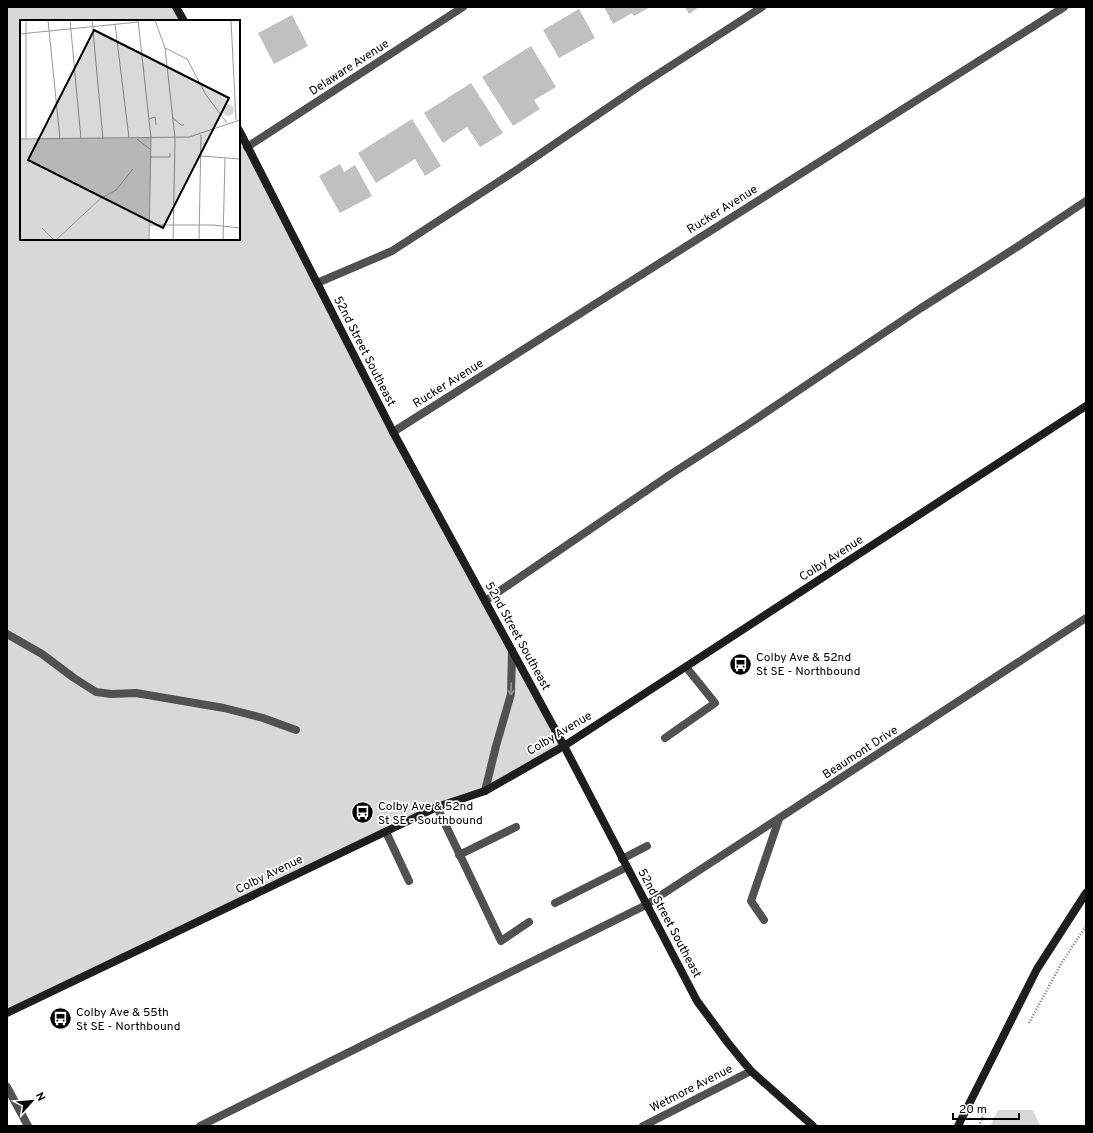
<svg xmlns="http://www.w3.org/2000/svg" width="1093" height="1133" font-family="Overpass,sans-serif">
<style>
.green{fill:#d8d8d8}
.building{fill:#c0c0c0}
.lines{fill:none;stroke-linecap:round;stroke-linejoin:round}
.path{stroke:#737373;stroke-width:2.5;stroke-dasharray:1 2;stroke-linecap:butt}
.lane{stroke:#515151;stroke-width:8}
.street{stroke:#515151;stroke-width:8}
.secondary{stroke:#1e1e1e;stroke-width:8}
.oneway{stroke:#979797}
.labels{text-anchor:middle;stroke-width:3.5;stroke-linejoin:round;paint-order:stroke}
.street-label{font-size:12px;fill:#000;stroke:#fff}
.poi-label{font-size:12px;fill:#000;stroke:#fff;text-anchor:start}
.inset-road{fill:none;stroke:#999;stroke-width:1}
.view{fill:#000;fill-opacity:0.15;stroke:#000;stroke-width:2}
.inset-edge{fill:none;stroke:#000;stroke-width:2}
</style>
<rect width="100%" height="100%" fill="#fff"/>
<g class="green">
<polygon points="7,7 176,7 184,21 21,21 21,239 239,239 239,130 393,432 564,746 485,791 437,807 7,1013"/>
<polygon points="998,1110 1033,1110 1040,1126 990,1126"/>
</g>
<g class="building">
<polygon points="604,7 650,7 634,16 632,13 613,24"/>
<polygon points="685,7 699,7 689,14"/>
<polygon points="579,9 595,38 559,58 543,30"/>
<polygon points="292,15 308,46 274,64 258,33"/>
<polygon points="531,46 556,87 534,100 540,109 513,126 482,77"/>
<polygon points="471,83 503,133 480,147 467,127 443,143 424,113"/>
<polygon points="412,119 441,166 425,176 415,159 376,183 358,153"/>
<polygon points="340,164 344,172 355,165 372,196 340,213 319,176"/>
</g>
<g class="lines">
<g class="path">
<polyline points="1029,1023 1061,964 1086,926"/>
<polyline points="979,1126 985,1110"/>
</g>
<g class="lane">
<polyline points="317,283 392,251 515,171 641,85 762,7"/>
<polyline points="485,601 668,476 747,425 921,308 1017,247 1086,201"/>
<polyline points="7,634 42,654 74,678 96,692 111,694 136,693 224,708 263,718 296,730"/>
<polyline points="665,738 715,703 686,667"/>
<polyline points="485,791 496,746 511,694 512,650"/>
<polyline points="437,807 501,941 529,922"/>
<polyline points="386,832 409,881"/>
<polyline points="459,855 516,827"/>
<polyline points="622,859 647,846"/>
<polyline points="555,903 627,867"/>
<polyline points="764,920 751,901 779,819"/>
<polyline points="200,1126 646,905"/>
</g>
<g class="street">
<polyline points="247,147 463,7"/>
<polyline points="393,432 1064,7"/>
<polyline points="646,905 1086,618"/>
<polyline points="7,1087 28,1126"/>
<polyline points="643,1126 751,1071"/>
</g>
<g class="secondary">
<polyline points="176,7 184,21"/>
<polyline points="239,130 393,432 564,746 697,1001 728,1043 751,1071 813,1126"/>
<polyline points="7,1013 437,807 485,791 564,746 1086,406"/>
<polyline points="958,1126 1037,969 1086,893"/>
</g>
</g>
<defs><path id="oneway-shaft" d="M-6 0H5M1.5-3L5.5 0L1.5 3" fill="none" stroke-width="1.6" stroke-linecap="round" stroke-linejoin="round"/></defs>
<use class="oneway" href="#oneway-shaft" transform="translate(511 689) rotate(93)"/>
<defs>
<symbol id="bus-disc" viewBox="-11 -11 22 22"><circle r="9.5" fill="#000" stroke="#fff"/><path d="M-5-6H5V4H4V6H2V4H-2V6H-4V4H-5ZM-3.5-4V0h7V-4ZM-3.5 1.2v1.5H-2V1.2ZM2 1.2v1.5H3.5V1.2Z" fill="#fff"/></symbol>
</defs>
<g fill-rule="evenodd">
<use href="#bus-disc" x="728" y="652" width="25" height="25"/>
<use href="#bus-disc" x="350" y="800" width="25" height="25"/>
<use href="#bus-disc" x="48" y="1006" width="25" height="25"/>
</g>
<g class="labels">
<g class="street-label">
<text transform="translate(349 67) rotate(-33)" y="4">Delaware Avenue</text>
<text transform="translate(722 209) rotate(-32)" y="4">Rucker Avenue</text>
<text transform="translate(365 351) rotate(63)" y="4">52nd Street Southeast</text>
<text transform="translate(448 383) rotate(-32)" y="4">Rucker Avenue</text>
<text transform="translate(831 558) rotate(-33)" y="4">Colby Avenue</text>
<text transform="translate(518 636) rotate(61)" y="4">52nd Street Southeast</text>
<text transform="translate(559 733) rotate(-31)" y="4">Colby Avenue</text>
<text transform="translate(860 752) rotate(-33)" y="4">Beaumont Drive</text>
<text transform="translate(269 874) rotate(-26)" y="4">Colby Avenue</text>
<text transform="translate(670 923) rotate(62)" y="4">52nd Street Southeast</text>
<text transform="translate(691 1088) rotate(-27)" y="4">Wetmore Avenue</text>
</g>
<g class="poi-label">
<text x="756" y="661">Colby Ave &amp; 52nd<tspan x="756" dy="14">St SE - Northbound</tspan></text>
<text x="378" y="810">Colby Ave &amp; 52nd<tspan x="378" dy="14">St SE - Southbound</tspan></text>
<text x="76" y="1016">Colby Ave &amp; 55th<tspan x="76" dy="14">St SE - Northbound</tspan></text>
</g>
</g>
<g transform="translate(20 20)">
<rect width="220" height="220" fill="#fff"/>
<path d="M202 90a6 6 0 1 1 12 0a6 6 0 1 1-12 0ZM131,118L129,220H0V119Z" fill="#d8d8d8"/>
<path class="inset-road" d="M6,0V119M28,0L40,119M50,0L61,119M72,0L83,119M118,0L131,118L129,220M135,0L145,28L167,39L186,75L207,103M211,0L216,100M95,4L109,118M0,14L118,2M145,28L155,118L153,220M152,97L161,105H164M129,99L135,97L136,105M0,119L169,117L220,100M117,119L131,130M181,136L220,139M130,137H150V133M129,205H193L220,208M22,208L34,220M36,220L80,179L96,170L113,149M179,220L181,115M203,220L205,138"/>
<path class="view" d="M74,10L209,78L143,208L8,140Z"/>
<rect width="220" height="220" class="inset-edge"/>
</g>
<rect width="1093" height="1133" fill="none" stroke="#000000" stroke-width="16"/>
<g transform="translate(32 1101) rotate(63)" stroke="#ffffff" stroke-width="3" paint-order="stroke">
<path d="M0-3L7 15L0 10L-7 15Z" fill="#000000"/>
<text y="-6" font-size="11" font-weight="bold" text-anchor="middle" fill="#000000">N</text>
</g>
<path d="M953 1113v6h66v-6" fill="none" stroke="#000000" stroke-width="2"/>
<text x="959" y="1113" font-size="12" fill="#000000" stroke="#ffffff" stroke-width="3" paint-order="stroke">20 m</text>
</svg>
